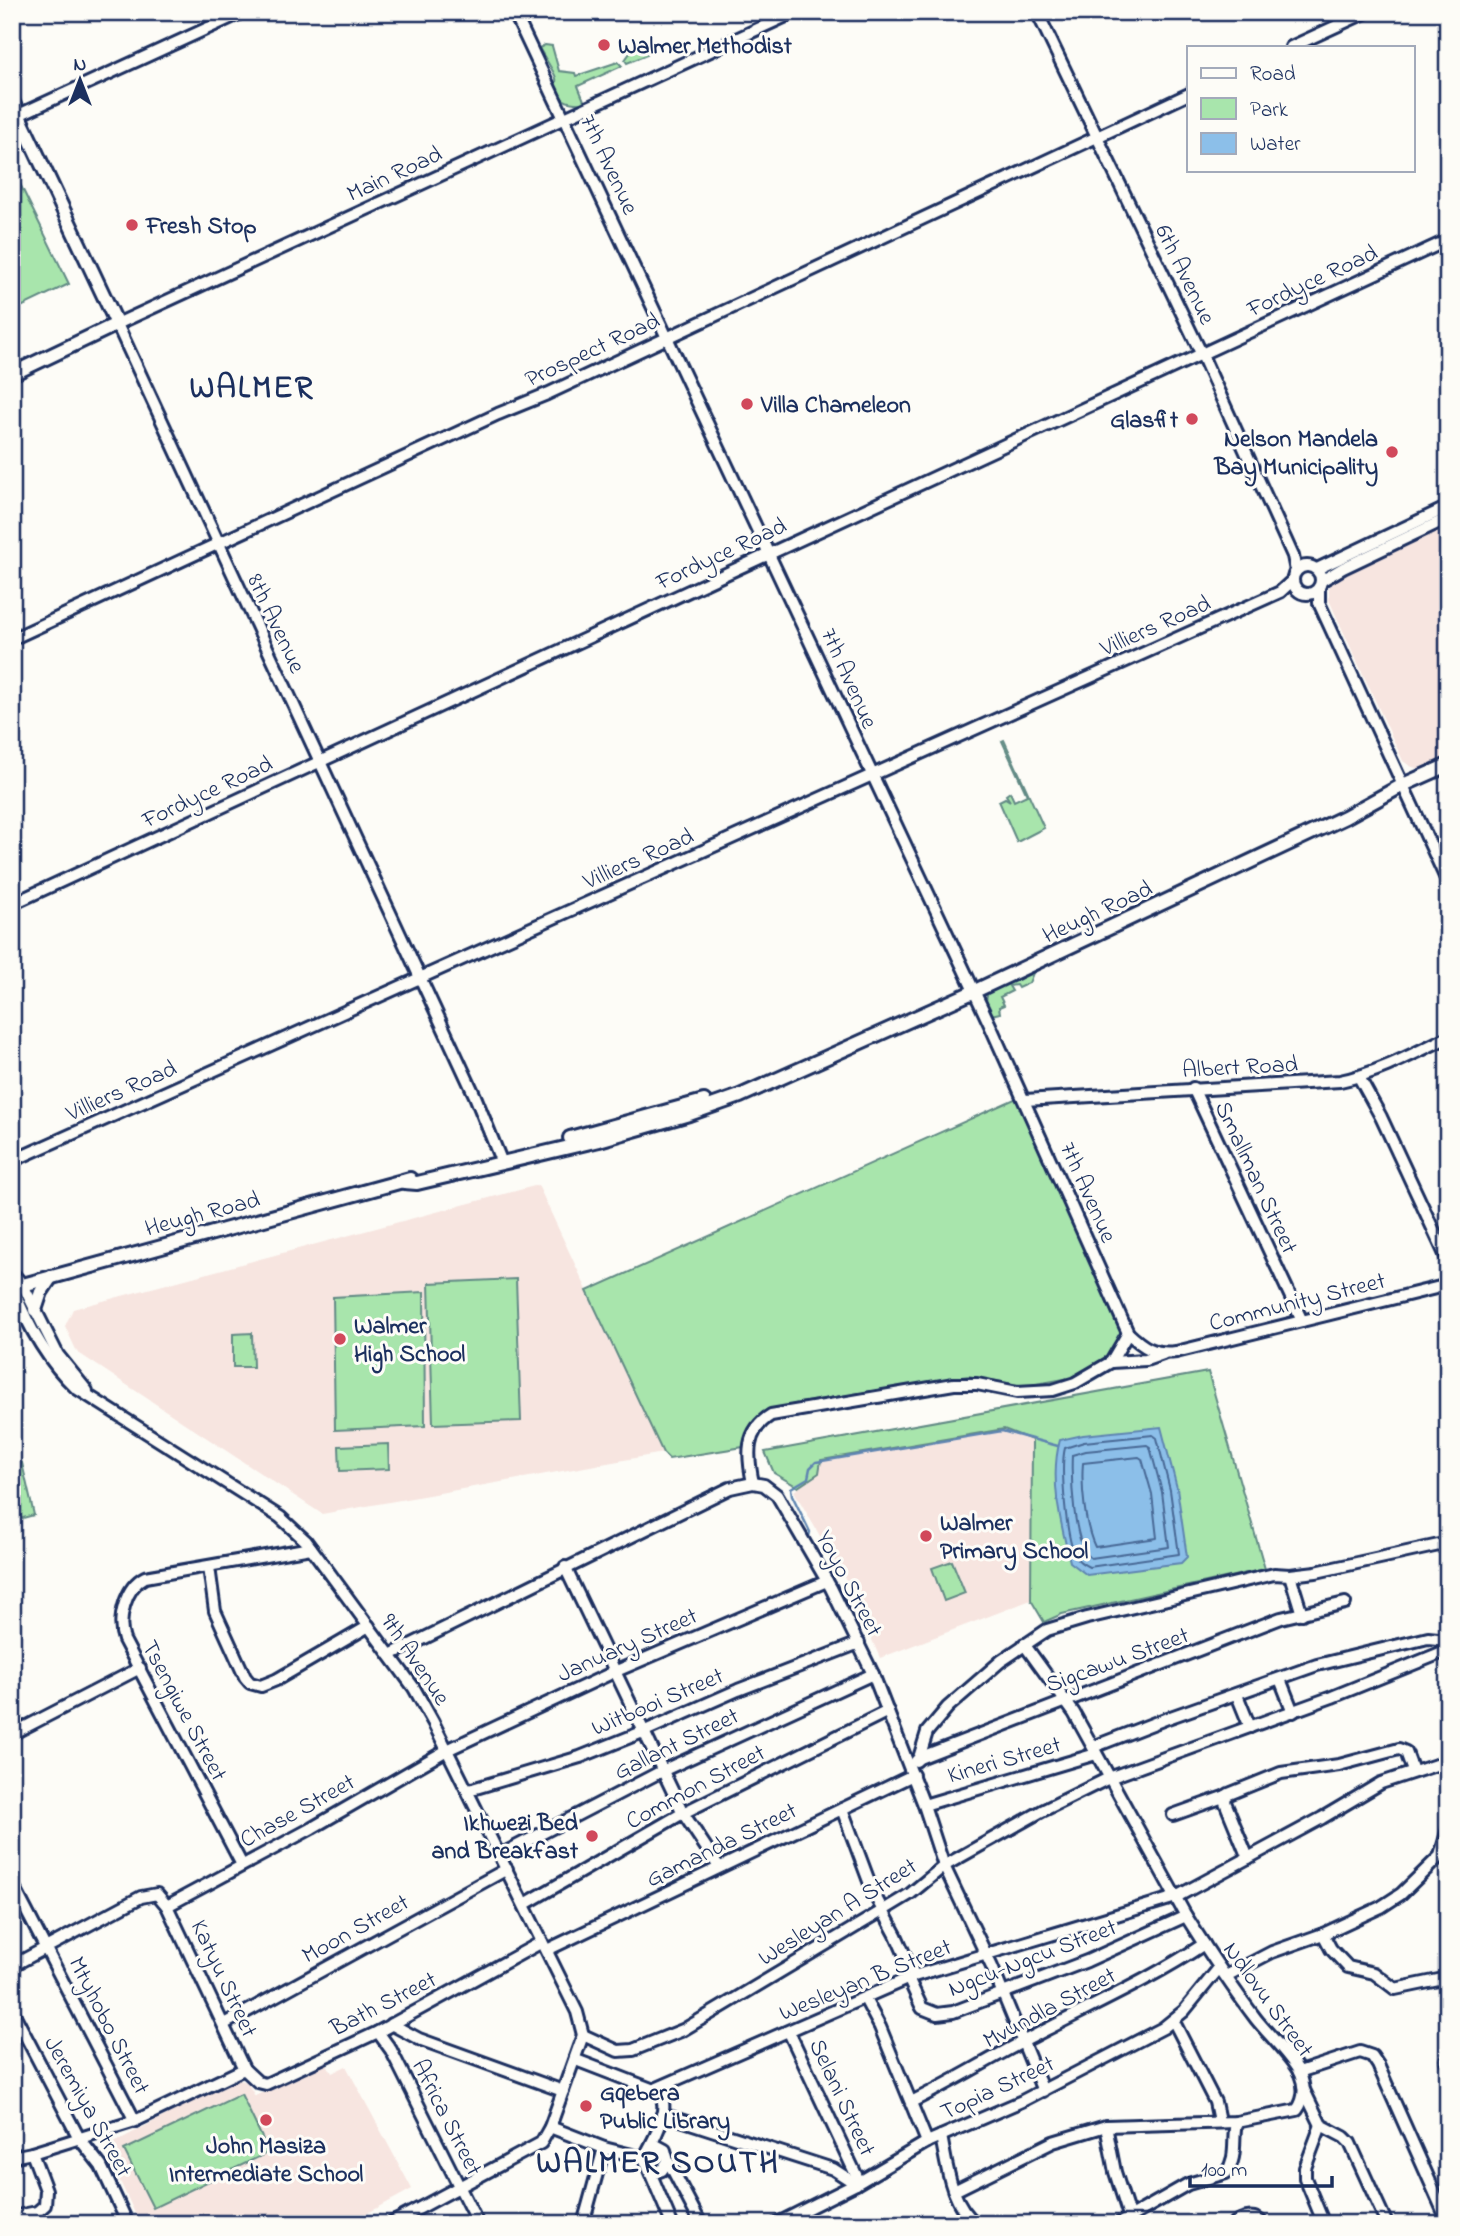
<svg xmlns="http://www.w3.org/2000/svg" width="1460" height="2236" font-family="'Indie Flower',sans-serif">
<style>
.built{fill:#f7e5e0}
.green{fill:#a8e5ac;stroke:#628a85;stroke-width:2}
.water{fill:#8cbfe9;stroke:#5f85b1;stroke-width:2}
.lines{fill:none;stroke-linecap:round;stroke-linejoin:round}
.shore{stroke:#486996;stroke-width:2}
.stream{stroke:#5f85b1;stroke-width:2.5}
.minor-casing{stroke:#1b2f5e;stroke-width:16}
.major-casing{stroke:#1b2f5e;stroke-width:18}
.minor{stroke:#fdfcf7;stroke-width:10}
.major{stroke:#fdfcf7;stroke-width:12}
.poi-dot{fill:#d1495b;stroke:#fdfcf7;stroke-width:2.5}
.labels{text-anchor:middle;stroke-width:6;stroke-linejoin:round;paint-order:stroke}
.poi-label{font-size:24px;font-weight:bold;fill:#1b2f5e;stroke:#fdfcf7;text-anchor:start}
.street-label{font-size:24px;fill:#1b2f5e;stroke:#fdfcf7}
.district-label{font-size:32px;font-weight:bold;letter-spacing:2px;fill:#1b2f5e;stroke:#fdfcf7}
</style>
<rect width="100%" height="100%" fill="#fdfcf7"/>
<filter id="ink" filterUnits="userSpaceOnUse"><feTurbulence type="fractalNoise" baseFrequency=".0143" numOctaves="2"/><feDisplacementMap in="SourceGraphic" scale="14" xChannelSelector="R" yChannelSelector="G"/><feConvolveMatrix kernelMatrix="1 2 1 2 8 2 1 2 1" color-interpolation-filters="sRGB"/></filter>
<g filter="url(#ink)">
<g class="built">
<polygon points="1448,522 1448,756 1419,769 1410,766 1403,761 1338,620 1329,600 1329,588 1332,579"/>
<polygon points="538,1185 663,1453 322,1514 77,1352 65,1326 73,1309"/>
<polygon points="1004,1429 1032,1440 1031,1600 880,1658 846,1581 794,1491 819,1473 820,1460"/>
<polygon points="325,2060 332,2073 346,2066 412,2189 348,2224 140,2224 109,2158 111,2144 235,2079 247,2082 255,2096"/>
</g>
<g class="green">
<path d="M545,45L552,46L559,71L575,73L576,76L618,62L622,66L578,86L585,103C574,104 560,103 556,89C555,86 557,81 556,78C555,73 543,55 539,48Z"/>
<polygon points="643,45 647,55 627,63 625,60 632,50"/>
<polygon points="20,184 69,284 21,307 12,290 12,188"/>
<polygon points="1004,740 1044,828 1017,842 999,801 1005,798 1010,801 1006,795 1010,792 1014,801 1027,795 1002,741"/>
<path d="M1028,970L1033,973L1029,983L1018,988L1016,985L1009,986L1012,991L1000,997L1004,1005L999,1007L1000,1013L991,1015L986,1001L988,991L1005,981C1015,983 1023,979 1028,970Z"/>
<polygon points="1019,1097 1120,1323 1121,1338 1115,1352 1099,1364 1070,1378 1025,1386 968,1376 799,1403 763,1412 750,1426 743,1447 669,1459 663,1453 587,1291"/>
<polygon points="516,1279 521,1421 433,1424 429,1283"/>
<polygon points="424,1292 425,1426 335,1430 333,1297"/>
<polygon points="252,1333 253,1367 233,1367 233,1334"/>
<polygon points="1208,1372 1265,1569 1062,1614 1044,1622 1031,1600 1032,1440 1004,1429 821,1460 819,1473 798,1487 774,1473 765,1452"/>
<polygon points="388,1444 389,1469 340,1471 339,1446"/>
<polygon points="22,1463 34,1515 12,1521 12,1465"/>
<polygon points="952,1561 965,1593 944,1601 932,1568"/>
<polygon points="241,2094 269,2152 153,2208 124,2150"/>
</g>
<path class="water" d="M1161,1427L1177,1488L1187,1557L1181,1563L1087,1575L1070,1562C1061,1524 1049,1479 1060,1440L1083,1435Z"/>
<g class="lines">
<g class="shore">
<path d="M1153,1435L1157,1438L1170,1490L1179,1554L1089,1567C1085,1565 1078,1561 1076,1557C1066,1540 1060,1467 1065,1448L1084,1442Z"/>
<path d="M1147,1445L1150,1447L1162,1492L1169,1547L1091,1558C1073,1546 1071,1477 1072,1455L1086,1451Z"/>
<path d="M1139,1457L1142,1459L1152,1494L1157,1538L1095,1547C1085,1527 1081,1486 1083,1463Z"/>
</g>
<polyline class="stream" points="808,1540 810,1532 792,1495 791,1488 808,1478 810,1468 816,1462 1002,1431 1058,1446"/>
<defs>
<g id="minor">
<path d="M514,12L990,1025L1128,1333C1143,1347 1154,1355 1176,1352L1448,1285"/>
<polyline points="1037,12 1202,355 1293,556 1296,571"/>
<polyline points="1291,47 1367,12"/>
<polyline points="12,118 243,12"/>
<circle cx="1307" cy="580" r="14"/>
<polyline points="1317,569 1448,507"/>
<polyline points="1321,581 1343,568 1448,518"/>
<polyline points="1319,588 1319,603 1448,883"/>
<polyline points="12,639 498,414 547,394 1189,94"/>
<polyline points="12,904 1448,240"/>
<polyline points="1359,1077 1381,1117 1448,1261"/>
<polyline points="1193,1088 1302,1321"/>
<path d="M1025,1100L1340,1081C1378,1073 1413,1054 1448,1037"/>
<polyline points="12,1161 1280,592 1293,580"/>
<polyline points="502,1163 475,1096 117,324 795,12"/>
<polyline points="12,1273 23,1285 58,1355 87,1391"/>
<path d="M12,1286C26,1322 47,1361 76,1388L280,1517L306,1541L414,1688L433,1722L577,2012L583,2035"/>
<polyline points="1111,1362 1146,1360 1163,1354"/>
<path d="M753,1483C747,1455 745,1431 771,1415L954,1384H977L1017,1392L1053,1390L1075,1383L1111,1362L1128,1333"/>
<polyline points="209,1567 215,1611 245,1677 250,1683 261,1686 276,1680 369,1626"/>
<polyline points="565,1567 683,1813 719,1867"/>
<polyline points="1290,1575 1302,1614"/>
<polyline points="390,1655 730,1488 753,1483 764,1485 777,1495 831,1588 873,1674 924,1805 944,1866 992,1967 1043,2091"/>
<polyline points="1280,1679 1293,1712"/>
<polyline points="1237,1695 1250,1727"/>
<polyline points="12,1734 140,1668"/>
<polyline points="1093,1747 1165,1719 1317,1665 1428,1638 1448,1640"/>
<polyline points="919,1758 927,1732 948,1707 1001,1661 1047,1630 1087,1618 1274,1574 1290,1575 1316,1572 1448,1543"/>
<polyline points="916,1761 919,1758 1281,1618 1345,1603"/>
<polyline points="469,1790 580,1757 645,1731 738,1690 859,1643"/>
<polyline points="924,1805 1096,1754"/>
<polyline points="842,1809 873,1892 896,1935 914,1976"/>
<polyline points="1173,1815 1226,1796"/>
<polyline points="500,1855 662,1771 873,1674"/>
<polyline points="1248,1858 1225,1802 1226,1796 1229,1794 1281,1773 1339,1765 1399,1749 1406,1752 1413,1771"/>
<path d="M242,1865L124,1640C117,1620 125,1587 145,1577L311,1548"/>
<polyline points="12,1883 135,2121"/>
<polyline points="525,1904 683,1813 888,1711"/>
<polyline points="167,1906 312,1828 447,1750 614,1672 827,1581"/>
<polyline points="1323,1934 1331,1949 1348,1967 1374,1973 1395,1989 1448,1978"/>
<polyline points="547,1950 913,1775"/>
<polyline points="12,1966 141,1897 157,1894 167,1906 244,2069 258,2082 266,2084 378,2032 542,1942"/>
<polyline points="1226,1976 1272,1952 1323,1934 1381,1907 1401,1894 1440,1856 1448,1829"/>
<polyline points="909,1980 922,2008 937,2014 953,2012 1087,1961 1186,1916"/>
<polyline points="865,1999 880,2027 927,2142"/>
<polyline points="12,2010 79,2138 101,2166 128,2224"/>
<polyline points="1174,2022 1215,2102 1219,2121"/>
<polyline points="224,2024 507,1869"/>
<polyline points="391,2024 419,2039 563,2091"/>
<polyline points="378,2032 391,2050 478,2224"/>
<polyline points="789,2032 859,2181"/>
<polyline points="583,2035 618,2051 633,2050 683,2030 882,1911 910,1894 944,1866 1042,1811 1109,1778 1332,1697 1448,1650"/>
<polyline points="1446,2060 1448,2065"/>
<polyline points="1299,2072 1360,2052 1372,2056 1378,2065 1448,2222"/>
<polyline points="655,2089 914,1976 1176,1897 1322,1818 1381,1783 1448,1761"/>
<polyline points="1304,2090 1321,2125 1344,2137 1350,2143 1387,2224"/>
<path d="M911,2102C953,2082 992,2057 1034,2036C1091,2006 1150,1980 1204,1944"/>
<polyline points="662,2114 833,2169 856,2184"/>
<polyline points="1321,2125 1305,2168 1305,2178 1324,2224"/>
<polyline points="1106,2126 1115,2172 1131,2222"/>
<path d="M550,2127L604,2148L644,2158C653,2141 672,2110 659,2092L576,2060"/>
<path d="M941,2136C947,2166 950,2204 977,2224"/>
<polyline points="12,2157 32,2153 135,2121 244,2069"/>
<polyline points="644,2158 672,2224"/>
<polyline points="668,2161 701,2224"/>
<polyline points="650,2171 654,2173 662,2170 668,2161 665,2150 652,2143"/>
<path d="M954,2191L1053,2142L1106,2126L1236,2122L1297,2110C1305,2099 1305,2086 1300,2074C1294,2059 1267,2033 1256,2019C1231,1986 1208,1951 1186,1916L1074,1713L1024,1644"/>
<polyline points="12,2217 37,2212 45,2205 46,2190 32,2153"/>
<polyline points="390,2224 541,2143 550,2127 583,2035"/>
<polyline points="583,2224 604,2148"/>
<polyline points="776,2224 856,2184 927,2142 1022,2101 1163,2028 1184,2011 1219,1968"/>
<path d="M1118,2224L1188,2184L1226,2173C1238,2157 1232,2141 1236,2122"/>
<path d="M1233,2224C1243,2217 1255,2214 1263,2224"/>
</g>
<g id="major">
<polyline points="12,101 117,324 12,374"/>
<polyline points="570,1138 704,1101"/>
<polyline points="404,1182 417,1183 599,1140 689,1114 740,1096 975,991 1345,817 1403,785 1448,765"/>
<polyline points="12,1288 410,1179"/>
<polyline points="35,1310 41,1292 51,1277"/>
</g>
</defs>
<use href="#minor" class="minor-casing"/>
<use href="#major" class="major-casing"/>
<use href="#minor" class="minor"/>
<use href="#major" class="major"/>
</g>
</g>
<g class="poi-dot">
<circle cx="604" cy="45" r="7"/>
<circle cx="132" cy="225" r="7"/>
<circle cx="747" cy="404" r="7"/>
<circle cx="1192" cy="419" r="7"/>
<circle cx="1392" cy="452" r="7"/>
<circle cx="340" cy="1339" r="7"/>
<circle cx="926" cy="1536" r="7"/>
<circle cx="592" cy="1836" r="7"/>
<circle cx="586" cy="2106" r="7"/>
<circle cx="266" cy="2120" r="7"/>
</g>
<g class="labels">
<g class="poi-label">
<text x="618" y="53">Walmer Methodist</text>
<text x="146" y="233">Fresh Stop</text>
<text x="761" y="412">Villa Chameleon</text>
<text x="1178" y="427" text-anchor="end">Glasfit</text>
<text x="1378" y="446" text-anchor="end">Nelson Mandela<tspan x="1378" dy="28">Bay Municipality</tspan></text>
<text x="354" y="1333">Walmer<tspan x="354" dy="28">High School</tspan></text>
<text x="940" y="1530">Walmer<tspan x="940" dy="28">Primary School</tspan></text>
<text x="578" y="1830" text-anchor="end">Ikhwezi Bed<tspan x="578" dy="28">and Breakfast</tspan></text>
<text x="600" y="2100">Gqebera<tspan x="600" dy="28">Public Library</tspan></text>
<text x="266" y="2153" text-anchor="middle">John Masiza<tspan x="266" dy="28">Intermediate School</tspan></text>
</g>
<g class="street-label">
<text transform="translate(610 164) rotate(65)" y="8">7th Avenue</text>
<text transform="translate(394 173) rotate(-25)" y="8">Main Road</text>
<text transform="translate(1186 274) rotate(64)" y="8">6th Avenue</text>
<text transform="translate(1312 280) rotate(-25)" y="8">Fordyce Road</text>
<text transform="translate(592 349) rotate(-25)" y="8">Prospect Road</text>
<text transform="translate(721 553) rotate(-25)" y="8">Fordyce Road</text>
<text transform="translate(277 623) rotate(65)" y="8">8th Avenue</text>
<text transform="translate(1155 625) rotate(-24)" y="8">Villiers Road</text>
<text transform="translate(850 678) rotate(66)" y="8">7th Avenue</text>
<text transform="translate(207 791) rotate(-25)" y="8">Fordyce Road</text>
<text transform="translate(638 858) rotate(-24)" y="8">Villiers Road</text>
<text transform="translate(1097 911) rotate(-25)" y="8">Heugh Road</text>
<text transform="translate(1240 1066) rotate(-3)" y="8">Albert Road</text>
<text transform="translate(121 1090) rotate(-24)" y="8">Villiers Road</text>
<text transform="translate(1257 1177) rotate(65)" y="8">Smallman Street</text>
<text transform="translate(1089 1192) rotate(66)" y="8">7th Avenue</text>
<text transform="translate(202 1213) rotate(-15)" y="8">Heugh Road</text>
<text transform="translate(1297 1301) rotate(-14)" y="8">Community Street</text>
<text transform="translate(850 1583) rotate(62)" y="8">Yoyo Street</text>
<text transform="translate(627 1644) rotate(-24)" y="8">January Street</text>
<text transform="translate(416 1659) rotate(56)" y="8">9th Avenue</text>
<text transform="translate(1117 1659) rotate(-20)" y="8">Sigcawu Street</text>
<text transform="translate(657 1701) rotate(-23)" y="8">Witbooi Street</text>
<text transform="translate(185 1710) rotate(62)" y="8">Tsengiwe Street</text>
<text transform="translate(676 1743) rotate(-26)" y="8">Gallant Street</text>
<text transform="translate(1004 1759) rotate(-16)" y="8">Kineri Street</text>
<text transform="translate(695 1786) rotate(-28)" y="8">Common Street</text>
<text transform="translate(297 1810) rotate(-29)" y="8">Chase Street</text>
<text transform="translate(721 1844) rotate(-26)" y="8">Gamanda Street</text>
<text transform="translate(837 1911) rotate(-32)" y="8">Wesleyan A Street</text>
<text transform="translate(355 1928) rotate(-29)" y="8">Moon Street</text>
<text transform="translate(1032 1957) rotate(-21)" y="8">Ngcu-Ngcu Street</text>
<text transform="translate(225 1978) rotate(65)" y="8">Katyu Street</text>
<text transform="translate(865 1979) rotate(-22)" y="8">Wesleyan B Street</text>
<text transform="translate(1269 1999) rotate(54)" y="8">Ndlovu Street</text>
<text transform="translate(383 2003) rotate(-27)" y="8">Bath Street</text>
<text transform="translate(1049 2007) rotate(-28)" y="8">Mvundla Street</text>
<text transform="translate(110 2025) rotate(63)" y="8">Mtyhobo Street</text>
<text transform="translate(997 2087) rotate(-25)" y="8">Topia Street</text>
<text transform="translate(843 2097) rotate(65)" y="8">Selani Street</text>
<text transform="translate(89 2106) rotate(61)" y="8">Jeremiya Street</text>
<text transform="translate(448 2117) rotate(63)" y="8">Africa Street</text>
</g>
<g class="district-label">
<text x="252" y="397">WALMER</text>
<text x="658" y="2172">WALMER SOUTH</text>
</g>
</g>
<rect width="1460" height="2236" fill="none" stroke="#fdfcf7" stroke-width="42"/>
<rect x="21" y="21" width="1418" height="2194" fill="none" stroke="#1b2f5e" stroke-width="2.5" filter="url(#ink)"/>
<rect x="1187" y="46" width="228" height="126" fill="#fdfcf7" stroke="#a3aaba" stroke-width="2"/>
<rect x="1201" y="68" width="35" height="10" fill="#fdfcf7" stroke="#a3aaba" stroke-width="2"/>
<text x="1250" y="80" font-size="21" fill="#1b2f5e">Road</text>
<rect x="1201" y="98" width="35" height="21" fill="#a8e5ac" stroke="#a3aaba" stroke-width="2"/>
<text x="1250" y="116" font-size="21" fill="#1b2f5e">Park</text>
<rect x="1201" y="133" width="35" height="21" fill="#8cbfe9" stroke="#a3aaba" stroke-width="2"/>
<text x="1250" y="150" font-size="21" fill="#1b2f5e">Water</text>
<g transform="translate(80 80)" stroke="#fdfcf7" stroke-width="5" paint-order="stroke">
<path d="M0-5L12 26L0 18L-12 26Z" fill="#1b2f5e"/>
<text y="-10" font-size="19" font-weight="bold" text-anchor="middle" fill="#1b2f5e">N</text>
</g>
<path d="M1190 2176v10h142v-10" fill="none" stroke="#1b2f5e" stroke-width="3.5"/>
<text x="1201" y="2176" font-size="21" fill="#1b2f5e" stroke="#fdfcf7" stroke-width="5" paint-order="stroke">100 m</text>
</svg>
